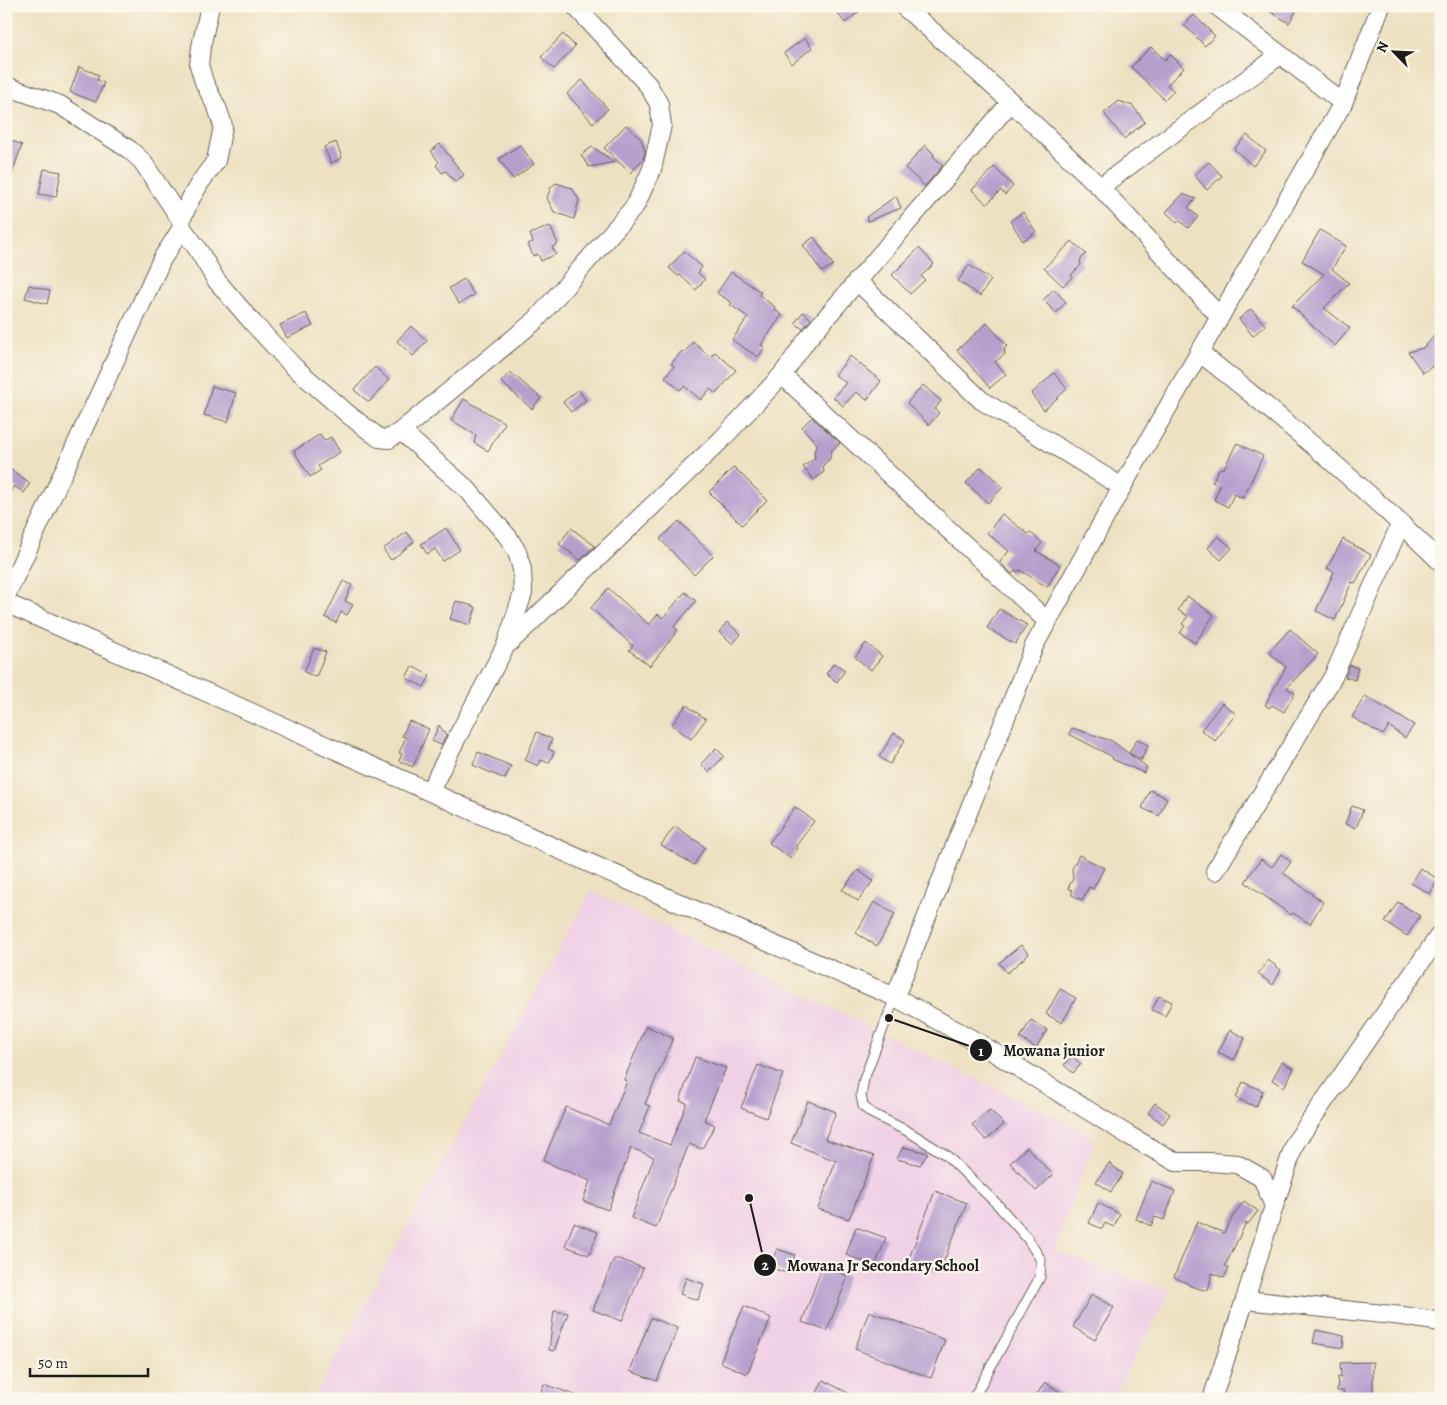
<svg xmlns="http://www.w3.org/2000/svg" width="1447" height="1405" font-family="Alegreya,serif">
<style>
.built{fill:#f0d0e5}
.building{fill:#b59fcd}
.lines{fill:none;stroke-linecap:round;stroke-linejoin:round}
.lane-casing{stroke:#656156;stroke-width:11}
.street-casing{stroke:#656156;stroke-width:20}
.lane{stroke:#fff;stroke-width:9}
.street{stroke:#fff;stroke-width:18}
.leader{fill:none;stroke:#1c1c1c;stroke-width:2}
.callout-dot{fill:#1c1c1c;stroke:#fbf7ec;stroke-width:2}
.mark-label{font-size:15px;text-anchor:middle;font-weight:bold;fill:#fff}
.callout-label{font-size:16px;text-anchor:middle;font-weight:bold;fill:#1c1c1c;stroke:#fbf7ec;stroke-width:4.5;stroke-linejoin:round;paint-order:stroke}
</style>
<rect width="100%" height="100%" fill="#fbf7ec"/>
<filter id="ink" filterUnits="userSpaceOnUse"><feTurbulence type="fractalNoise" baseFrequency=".02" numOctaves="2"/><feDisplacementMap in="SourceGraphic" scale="10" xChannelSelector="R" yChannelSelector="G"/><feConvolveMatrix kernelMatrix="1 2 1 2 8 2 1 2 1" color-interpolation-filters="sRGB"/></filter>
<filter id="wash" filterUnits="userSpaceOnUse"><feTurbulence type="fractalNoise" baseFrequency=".0096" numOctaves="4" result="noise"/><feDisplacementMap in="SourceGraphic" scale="20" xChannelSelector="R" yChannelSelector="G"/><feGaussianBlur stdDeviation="1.12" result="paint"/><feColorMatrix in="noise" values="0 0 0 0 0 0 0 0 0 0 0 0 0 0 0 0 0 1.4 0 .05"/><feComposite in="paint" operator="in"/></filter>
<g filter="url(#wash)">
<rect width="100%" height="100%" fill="#ede1c1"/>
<polygon class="built" points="591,891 1085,1132 1094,1144 1054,1251 1171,1291 1112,1399 313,1399"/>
<g id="blocks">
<g class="building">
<polygon points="832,6 866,6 845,23"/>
<polygon points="1261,6 1299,6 1289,23"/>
<polygon points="1194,15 1215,36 1205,46 1184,25"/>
<polygon points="563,34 575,46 554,69 541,57"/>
<polygon points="805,38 812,48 792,64 784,53"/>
<polygon points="1151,47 1165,60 1170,54 1184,68 1167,85 1174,91 1165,100 1131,67"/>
<polygon points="79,67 99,75 97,80 104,83 96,102 70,92"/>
<polygon points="582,80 608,109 593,123 567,94"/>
<polygon points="1119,101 1133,106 1145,122 1124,139 1104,113"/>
<polygon points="626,125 641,139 645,151 643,159 630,173 604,148"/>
<polygon points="1247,135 1266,151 1253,166 1234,149"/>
<polygon points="10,140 22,145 8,185 6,185 6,149"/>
<polygon points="336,142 342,158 331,163 324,147"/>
<polygon points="440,144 464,175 455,182 446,171 442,173 436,165 439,162 431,151"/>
<polygon points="520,145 534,164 513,179 499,159"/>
<polygon points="925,145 934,154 933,156 943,165 925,186 905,168"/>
<polygon points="592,147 615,162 589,167 581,155"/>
<polygon points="1209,162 1222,176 1207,190 1194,175"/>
<polygon points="994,167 1013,186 1005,195 1001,190 987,204 972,190"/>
<polygon points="44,169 61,172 56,197 39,194"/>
<polygon points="556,183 572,188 579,200 574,219 554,212 547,198 551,187"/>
<polygon points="1183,194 1196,199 1188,207 1198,217 1188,228 1179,220 1177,223 1166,212"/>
<polygon points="896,196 901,208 868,221 866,217"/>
<polygon points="1023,212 1036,232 1023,241 1010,221"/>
<polygon points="550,226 558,244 552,247 556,254 541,261 538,254 533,256 528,244 533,242 530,234"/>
<polygon points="1320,230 1346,246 1332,269 1349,283 1324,308 1350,328 1335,346 1319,332 1292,306 1324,274 1302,261"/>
<polygon points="814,237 833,265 822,272 803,245"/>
<polygon points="1072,241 1086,254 1080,260 1081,265 1072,274 1072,277 1063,286 1044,268"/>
<polygon points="919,248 934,264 921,276 925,280 910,294 892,275"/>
<polygon points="684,251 702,267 698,273 705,279 696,290 680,275 678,276 669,268"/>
<polygon points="969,265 991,280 980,296 958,281"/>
<polygon points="731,272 761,292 759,295 775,307 774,309 782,315 761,345 765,347 758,357 732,340 748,317 730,305 732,303 717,293"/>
<polygon points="464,279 474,295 459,304 449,288"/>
<polygon points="29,285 50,291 47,304 25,298"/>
<polygon points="1054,289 1066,302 1056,313 1043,300"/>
<polygon points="1251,309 1265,325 1253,336 1239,319"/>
<polygon points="803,312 811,319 803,329 795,323"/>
<polygon points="306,313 313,326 287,338 280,325"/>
<polygon points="987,323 1007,346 1004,349 1005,354 995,362 1006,374 990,388 957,350"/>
<polygon points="411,326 427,341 413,356 397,341"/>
<polygon points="1441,329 1441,360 1423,373 1408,352 1423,348"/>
<polygon points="693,342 710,357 715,352 736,370 716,394 710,389 701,400 684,386 680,390 665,377 674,366 671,364 682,351 684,353"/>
<polygon points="850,356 881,381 867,400 856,392 843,406 833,397 846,383 835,375"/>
<polygon points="375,367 389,380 369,402 354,390"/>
<polygon points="510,372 541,398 532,409 501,382"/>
<polygon points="1054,373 1067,389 1044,410 1031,394"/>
<polygon points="923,385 941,401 935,409 939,413 929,425 907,403"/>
<polygon points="212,386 236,393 228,422 204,415"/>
<polygon points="578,390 586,400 571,412 563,402"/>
<polygon points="464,399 505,423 488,451 474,443 476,435 451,420"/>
<polygon points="812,417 840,443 831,451 830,459 823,465 824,472 814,480 803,467 815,458 814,452 817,444 802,427"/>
<polygon points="320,434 324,441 331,437 340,452 318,466 321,470 310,477 294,451"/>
<polygon points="1237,443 1263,456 1243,498 1234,494 1228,507 1214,500 1220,486 1212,482 1219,469 1224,468"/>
<polygon points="6,466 30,483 24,493 14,486 6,498"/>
<polygon points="734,467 767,500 742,525 709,492"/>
<polygon points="981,467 1003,487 988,503 966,483"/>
<polygon points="1002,514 1028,534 1030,532 1042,543 1036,551 1060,565 1047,587 1020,570 1017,572 1015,571 1012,574 1000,562 1009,551 987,533"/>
<polygon points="679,521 713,556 694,575 660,539"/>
<polygon points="446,528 460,550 443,561 435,549 427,554 421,544"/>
<polygon points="571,528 595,546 580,560 559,544"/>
<polygon points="407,532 414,542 391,560 383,549"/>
<polygon points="1218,536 1232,548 1221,560 1208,548"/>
<polygon points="1343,539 1371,555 1355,583 1352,582 1335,620 1316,611 1334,572 1327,568"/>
<polygon points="343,581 352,585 345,601 353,605 347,615 341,612 336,623 325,617"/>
<polygon points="608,588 649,625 658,614 663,618 685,592 696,601 674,627 678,630 650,666 629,650 633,646 591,608"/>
<polygon points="1187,596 1214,615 1195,643 1180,633 1185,626 1182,624 1188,616 1178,610"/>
<polygon points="456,601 476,607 470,625 450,619"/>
<polygon points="999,609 1027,625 1015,644 987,628"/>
<polygon points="727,622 741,634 733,644 719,632"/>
<polygon points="1290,629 1318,654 1287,688 1295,693 1284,712 1272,705 1269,708 1265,705 1286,667 1269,652"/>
<polygon points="866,643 882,656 871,670 855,657"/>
<polygon points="314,648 326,652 316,677 304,672"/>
<polygon points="834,663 845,670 837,682 826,674"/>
<polygon points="1350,665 1358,668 1355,680 1345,677"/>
<polygon points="412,666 430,676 424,687 406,678"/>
<polygon points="1365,696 1414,725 1405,738 1389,726 1383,735 1352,717"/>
<polygon points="1222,703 1236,714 1215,741 1201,730"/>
<polygon points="686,705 706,719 691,739 672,725"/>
<polygon points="409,721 429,729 413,767 399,761 402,754 399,753 406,737 402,736"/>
<polygon points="439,725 446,735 441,745 432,741"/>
<polygon points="1072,728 1112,741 1147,767 1144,773 1112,759 1113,757 1069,734"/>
<polygon points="537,732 552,739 548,749 554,752 549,763 541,760 538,766 525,760"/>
<polygon points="894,733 905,740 890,764 879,757"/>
<polygon points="1137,739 1148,745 1141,760 1129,753"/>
<polygon points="716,748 724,756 709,772 701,764"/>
<polygon points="478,752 511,766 505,779 473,765"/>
<polygon points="1150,790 1167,798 1159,816 1142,808"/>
<polygon points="1352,806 1363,810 1356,828 1345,824"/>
<polygon points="795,807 814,821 796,846 798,848 791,859 769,843"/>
<polygon points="675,826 705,847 694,865 661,845"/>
<polygon points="1281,854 1291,862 1283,873 1323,902 1310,924 1293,913 1291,915 1245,882 1261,859 1272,867"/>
<polygon points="1079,855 1104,868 1093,889 1089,887 1082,900 1072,895 1072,890 1068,888 1073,879 1072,869"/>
<polygon points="1420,868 1438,879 1430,894 1411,883"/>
<polygon points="858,870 873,881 858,901 842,890"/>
<polygon points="874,902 895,914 877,946 856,933"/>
<polygon points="1398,902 1420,916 1407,936 1385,922"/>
<polygon points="1021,945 1029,954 1007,973 999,963"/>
<polygon points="1268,960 1281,970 1273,985 1258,974"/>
<polygon points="1060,989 1076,998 1062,1023 1046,1014"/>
<polygon points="1159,996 1172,1002 1165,1016 1152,1010"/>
<polygon points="1031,1020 1047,1030 1036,1048 1020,1038"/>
<polygon points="646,1026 673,1038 645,1104 650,1106 639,1133 670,1145 687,1103 680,1101 695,1057 726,1068 704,1120 715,1125 702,1149 689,1144 656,1228 631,1218 654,1157 631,1148 608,1210 583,1201 590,1181 543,1161 566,1107 609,1125 627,1081 624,1080"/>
<polygon points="1230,1030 1245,1038 1234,1060 1218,1052"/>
<polygon points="1072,1056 1081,1064 1073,1073 1064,1065"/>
<polygon points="1282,1062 1294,1069 1284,1087 1272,1080"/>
<polygon points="758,1065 783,1074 766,1118 741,1108"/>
<polygon points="1243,1082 1263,1091 1256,1107 1236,1098"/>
<polygon points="808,1101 836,1112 825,1139 874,1156 849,1219 818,1209 836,1161 791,1143"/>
<polygon points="1155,1103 1170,1114 1163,1124 1148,1113"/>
<polygon points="990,1110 1004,1124 986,1140 972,1125"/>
<polygon points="903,1147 928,1153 920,1165 897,1159"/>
<polygon points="1027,1147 1053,1175 1036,1191 1010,1163"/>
<polygon points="1109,1163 1123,1174 1111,1192 1096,1182"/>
<polygon points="1151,1181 1175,1191 1164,1220 1155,1217 1151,1226 1136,1219"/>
<polygon points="935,1191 967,1203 939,1273 908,1261"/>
<polygon points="1244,1201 1258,1211 1248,1224 1246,1223 1225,1266 1229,1268 1224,1278 1212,1273 1208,1291 1190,1286 1190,1285 1174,1277 1197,1222 1215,1230 1215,1229 1224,1233 1233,1216"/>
<polygon points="1098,1203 1120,1214 1114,1227 1105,1223 1102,1229 1089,1223"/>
<polygon points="574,1223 598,1232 589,1255 565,1246"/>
<polygon points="856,1227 886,1238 875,1266 846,1255"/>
<polygon points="777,1249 795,1255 788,1274 770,1267"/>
<polygon points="614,1259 619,1259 643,1268 622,1321 593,1310"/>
<polygon points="822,1267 848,1276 827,1331 802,1322"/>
<polygon points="686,1278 704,1284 698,1300 680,1294"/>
<polygon points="1092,1294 1114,1307 1095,1340 1073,1327"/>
<polygon points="744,1306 771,1318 747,1374 720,1362"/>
<polygon points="554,1311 568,1313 554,1351 549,1350"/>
<polygon points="869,1311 945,1340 931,1378 855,1349"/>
<polygon points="651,1318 678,1328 657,1381 630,1371"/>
<polygon points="1316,1330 1344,1336 1343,1348 1313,1343"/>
<polygon points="1373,1362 1373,1399 1343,1399 1344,1391 1337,1391 1338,1377 1341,1377 1340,1363"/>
<polygon points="823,1380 859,1399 814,1399"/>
<polygon points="1045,1382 1070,1399 1034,1399"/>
<polygon points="544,1384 580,1397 579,1399 538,1399"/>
</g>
</g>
</g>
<g filter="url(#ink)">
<use href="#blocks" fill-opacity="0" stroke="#656156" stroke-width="1"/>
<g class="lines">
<defs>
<polyline id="lane" points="895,997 864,1079 861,1095 863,1106 871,1113 909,1132 946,1155 997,1204 1027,1238 1041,1260 1040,1277 973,1399"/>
<g id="street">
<polyline points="903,6 932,31 1011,102 1100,187 1220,317"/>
<polyline points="1217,6 1343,103"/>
<polyline points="6,86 60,105 130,150 142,161 181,220 182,228 162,259 6,596"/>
<polyline points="1100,187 1280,55"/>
<polyline points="181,220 191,198 201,181 216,161 223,126 218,110 204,82 199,65 201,47 210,6"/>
<polyline points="182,228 197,248 216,280 253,323 293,366 349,415 379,438 389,439 401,431"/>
<polyline points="857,281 981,400 1122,487"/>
<path d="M1199,352C1283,418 1365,488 1441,562"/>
<polyline points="782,375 1047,621"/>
<polyline points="6,603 733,927 895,997 977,1042 1128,1135 1176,1162 1210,1162 1237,1164 1262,1178 1274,1206"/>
<polyline points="509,643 720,441 782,375 806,341 1011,102"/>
<polyline points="430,791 453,745 506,645 523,593 522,569 517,552 508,537 467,489 401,431 536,320 635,206 652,169 662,125 659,104 648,85 575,6"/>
<polyline points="1215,871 1333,677 1401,523"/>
<polyline points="895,997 1034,646 1122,487 1343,103 1381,6"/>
<polyline points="1245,1300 1403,1316 1441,1322"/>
<polyline points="1212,1399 1245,1300 1274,1206 1295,1143 1441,933"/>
</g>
</defs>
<use href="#lane" class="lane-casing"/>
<use href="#street" class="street-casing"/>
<use href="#lane" class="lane"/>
<use href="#street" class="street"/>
</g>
</g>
<path class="leader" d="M889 1018L981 1050M749 1198L765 1265"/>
<g class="callout-dot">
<circle cx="889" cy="1018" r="5"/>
<circle cx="749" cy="1198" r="5"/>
<circle cx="981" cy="1050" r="12"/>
<circle cx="765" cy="1265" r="12"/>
</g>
<g class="mark-label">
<text x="981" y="1056">1</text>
<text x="765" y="1270">2</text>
</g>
<g class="callout-label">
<text x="1054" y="1056">Mowana junior</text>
<text x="883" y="1271">Mowana Jr Secondary School</text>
</g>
<rect width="1447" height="1405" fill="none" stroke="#fbf7ec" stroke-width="25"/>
<g transform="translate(1394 52) rotate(294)" stroke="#fbf7ec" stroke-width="4" paint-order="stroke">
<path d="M0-4L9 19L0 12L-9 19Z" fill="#1c1c1c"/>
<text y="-8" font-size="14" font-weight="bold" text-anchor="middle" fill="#1c1c1c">N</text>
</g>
<path d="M30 1368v8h118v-8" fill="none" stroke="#1c1c1c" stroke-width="2.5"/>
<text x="38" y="1368" font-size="15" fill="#1c1c1c" stroke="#fbf7ec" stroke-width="4" paint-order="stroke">50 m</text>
</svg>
